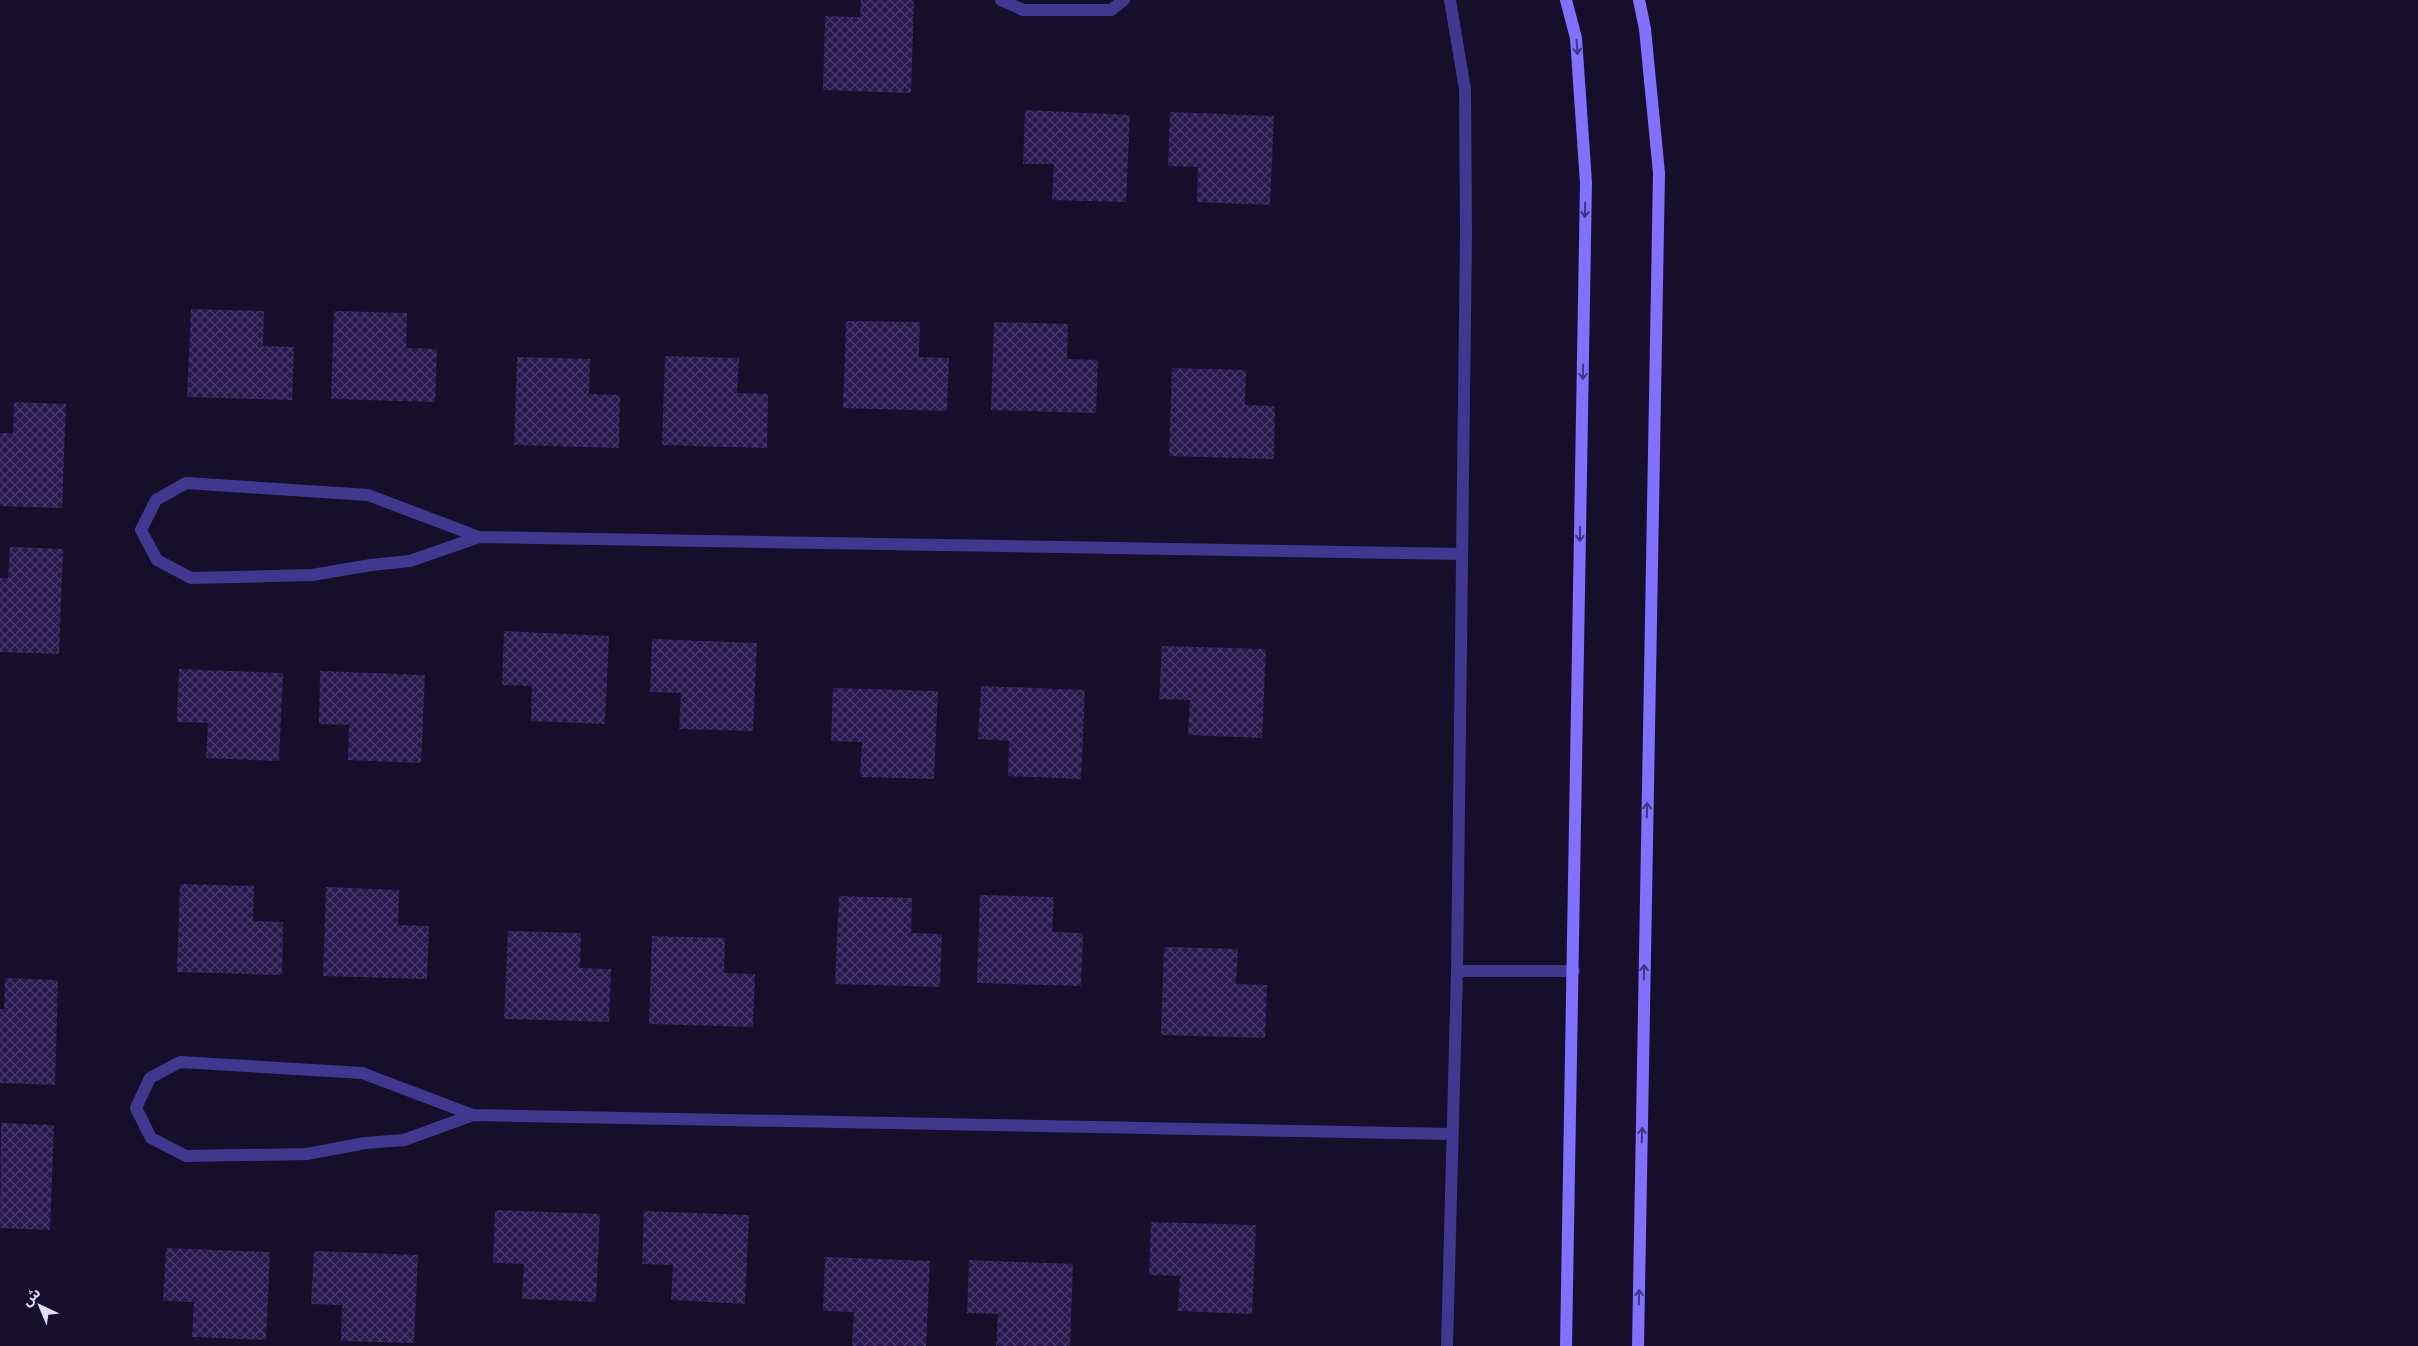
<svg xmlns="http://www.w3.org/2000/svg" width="2418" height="1346" font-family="'Golos Text','Noto Sans Arabic',sans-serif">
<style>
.building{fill:url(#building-cross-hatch)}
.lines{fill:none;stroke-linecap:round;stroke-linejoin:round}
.street{stroke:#41378e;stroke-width:12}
.secondary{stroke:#8071ff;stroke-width:12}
.oneway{stroke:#403680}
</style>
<defs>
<pattern id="building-cross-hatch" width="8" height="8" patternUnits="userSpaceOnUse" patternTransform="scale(1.25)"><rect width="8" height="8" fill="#291a4e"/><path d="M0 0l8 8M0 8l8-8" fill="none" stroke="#483b69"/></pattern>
</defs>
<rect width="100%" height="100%" fill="#160f2c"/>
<g class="building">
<polygon points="861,0 914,0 911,93 823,90 825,16 860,17"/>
<polygon points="1025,110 1130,115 1126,202 1052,200 1054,164 1023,164"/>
<polygon points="1170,112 1274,116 1270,205 1197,202 1198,167 1168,166"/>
<polygon points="191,309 264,311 263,346 294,347 292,400 187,397"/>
<polygon points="334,311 407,313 406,348 437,349 435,402 331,399"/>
<polygon points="846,321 920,322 919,357 949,358 947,411 843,408"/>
<polygon points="994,322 1068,324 1067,359 1098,360 1096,413 991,410"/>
<polygon points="665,356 739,358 737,393 768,394 767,448 662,445"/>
<polygon points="517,357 590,359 589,394 620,395 619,448 514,445"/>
<polygon points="1172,368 1246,370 1245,405 1275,406 1274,459 1169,456"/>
<polygon points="14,402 66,404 62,508 0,506 0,433 13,433"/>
<polygon points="10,547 63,549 59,654 0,652 0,578 8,578"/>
<polygon points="504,631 609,636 605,724 531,721 532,686 502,685"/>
<polygon points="652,639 757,643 753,731 679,729 681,693 650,692"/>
<polygon points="1162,646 1266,649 1262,738 1188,735 1190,700 1159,699"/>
<polygon points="179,669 283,673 279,761 206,758 208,723 177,722"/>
<polygon points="320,671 425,675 421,763 348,760 349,725 319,724"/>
<polygon points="981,686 1085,690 1081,779 1008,776 1009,741 978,739"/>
<polygon points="833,688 938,691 934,779 860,777 862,742 831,741"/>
<polygon points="180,884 254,886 253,921 283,922 282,975 177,972"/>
<polygon points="326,887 399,890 398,925 429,926 427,979 323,976"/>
<polygon points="980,895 1054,897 1052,932 1083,933 1081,986 977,983"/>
<polygon points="839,896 912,898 911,933 942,934 940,987 835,984"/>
<polygon points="508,931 581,933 580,968 611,969 609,1022 504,1019"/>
<polygon points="652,936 725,938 724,973 755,974 753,1027 649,1024"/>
<polygon points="1164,947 1238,949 1236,984 1267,985 1265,1038 1161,1035"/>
<polygon points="5,978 58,980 55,1085 0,1083 0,1009 4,1009"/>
<polygon points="1,1123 54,1125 50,1230 0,1228"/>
<polygon points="495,1210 600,1214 596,1302 522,1299 524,1264 493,1263"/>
<polygon points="644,1211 749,1215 745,1304 671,1300 673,1265 642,1264"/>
<polygon points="1151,1222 1256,1225 1252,1314 1178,1311 1180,1276 1149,1275"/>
<polygon points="166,1248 270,1252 266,1340 192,1337 194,1302 163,1301"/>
<polygon points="314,1251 418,1255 414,1343 341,1341 342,1305 311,1304"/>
<polygon points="825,1257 930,1261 926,1346 852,1346 854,1312 823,1311"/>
<polygon points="969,1260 1073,1264 1070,1346 996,1346 998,1314 967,1313"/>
</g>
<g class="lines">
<g class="street">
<polyline points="1001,0 1023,10 1111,10 1124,0"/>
<polyline points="479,537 410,561 371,565 312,575 191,578 157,560 141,530 156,500 186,483 368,495 479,537 1461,554"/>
<polyline points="1457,971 1574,971"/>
<polyline points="473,1115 404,1140 365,1143 307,1154 186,1156 151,1138 136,1108 150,1078 180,1062 362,1073 473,1115 1451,1134"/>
<polyline points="1447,1346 1457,971 1466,234 1465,89 1450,0"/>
</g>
<g class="secondary">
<polyline points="1566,0 1576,38 1586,183 1566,1346"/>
<polyline points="1638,1346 1659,173 1645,29 1639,0"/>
</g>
</g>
<defs><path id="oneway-shaft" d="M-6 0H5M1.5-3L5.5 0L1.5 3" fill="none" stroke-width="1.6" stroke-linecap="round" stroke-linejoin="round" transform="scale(1.25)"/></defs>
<g class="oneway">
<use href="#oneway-shaft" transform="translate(1577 47) rotate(86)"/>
<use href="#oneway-shaft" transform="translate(1585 210) rotate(91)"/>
<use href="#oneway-shaft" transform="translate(1583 372) rotate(91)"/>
<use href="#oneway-shaft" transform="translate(1580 534) rotate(91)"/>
<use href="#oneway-shaft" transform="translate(1647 810) rotate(-89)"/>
<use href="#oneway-shaft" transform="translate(1644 972) rotate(-89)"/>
<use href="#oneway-shaft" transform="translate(1642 1135) rotate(-89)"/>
<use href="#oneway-shaft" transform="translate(1639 1297) rotate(-89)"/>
</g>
<g transform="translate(40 1306) rotate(316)" stroke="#160f2c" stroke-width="4" paint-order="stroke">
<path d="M0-4L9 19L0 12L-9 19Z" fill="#e1daff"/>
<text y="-8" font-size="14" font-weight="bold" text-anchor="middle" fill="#e1daff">ش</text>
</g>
</svg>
